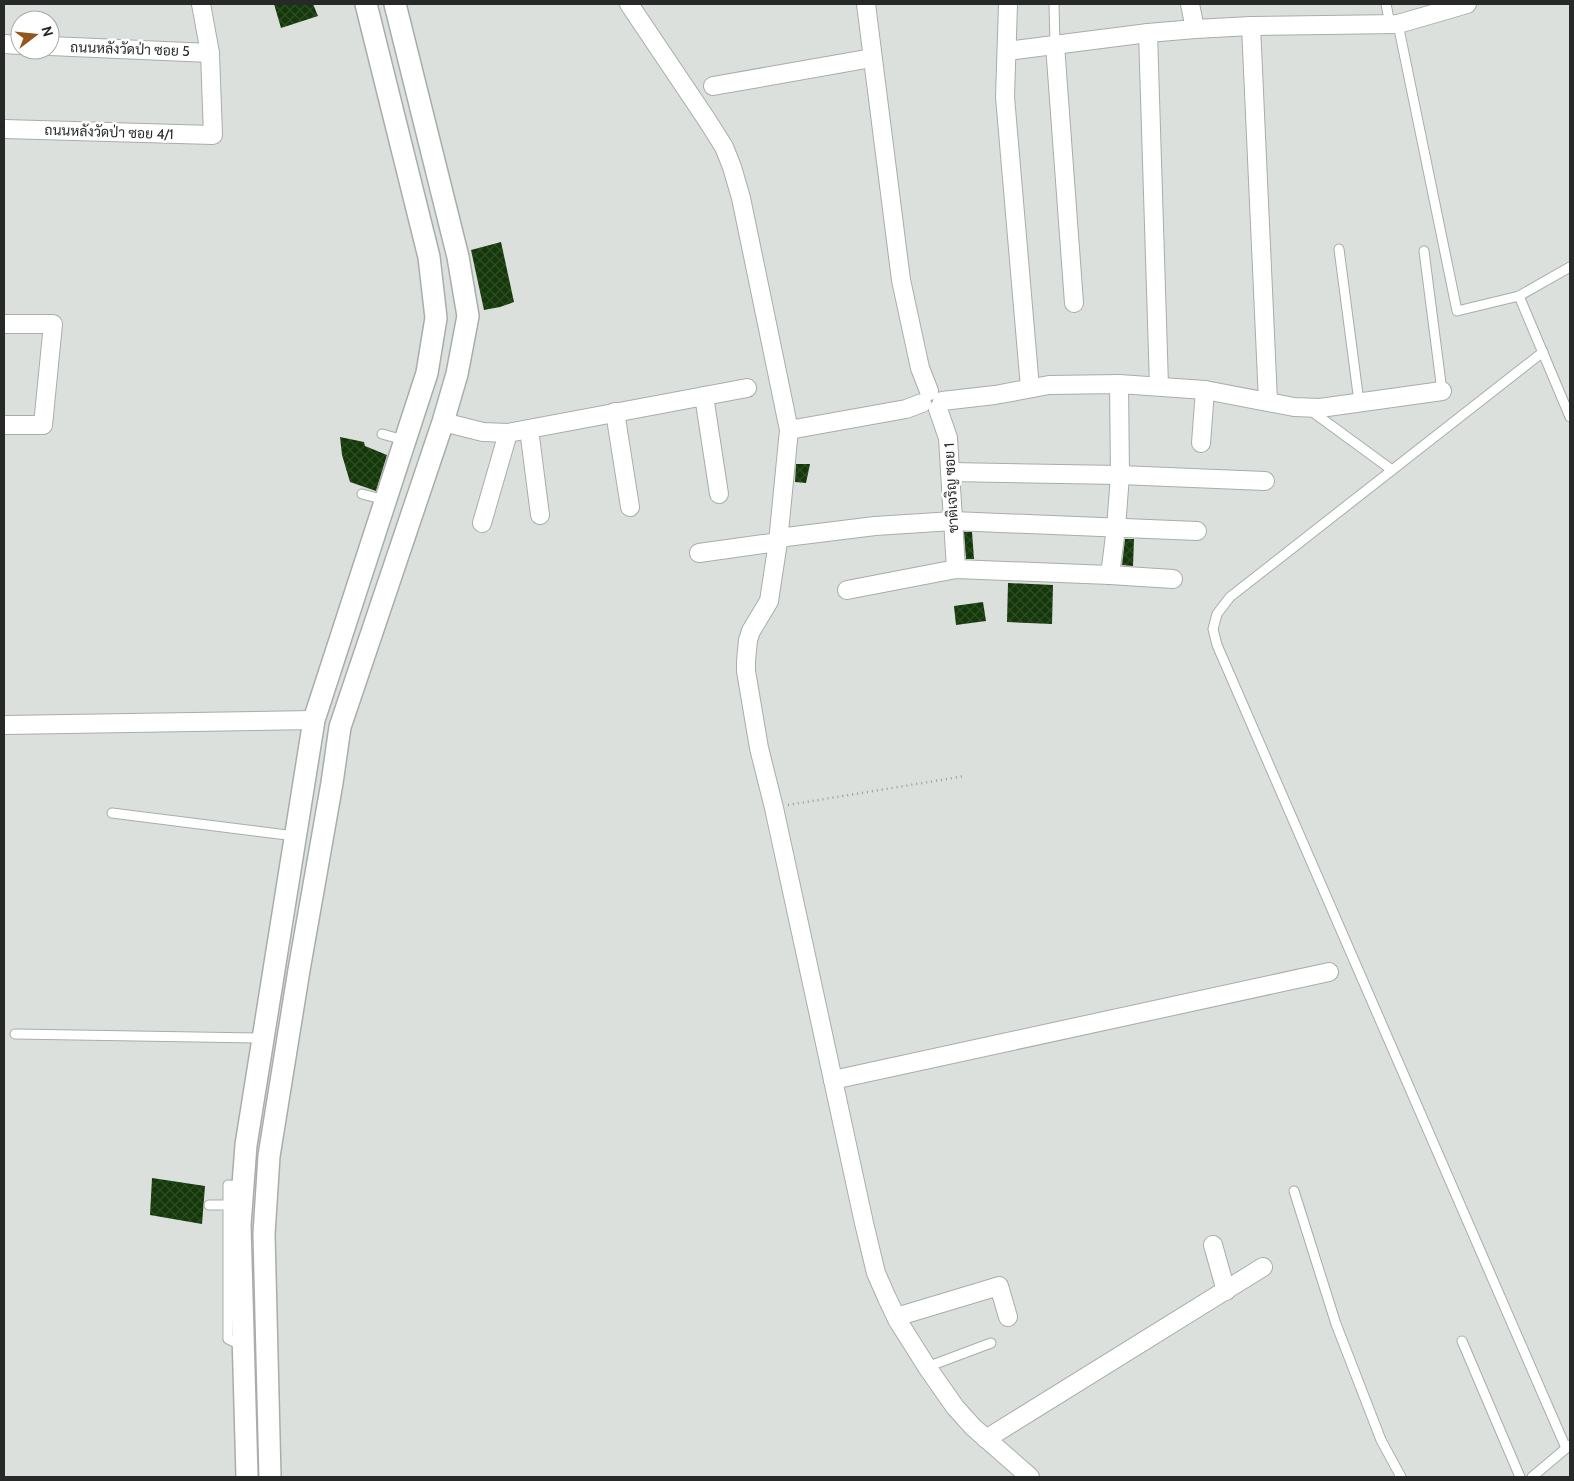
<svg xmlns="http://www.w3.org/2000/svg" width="1574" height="1481" font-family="Cabin,Sarabun,sans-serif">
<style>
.building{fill:url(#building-cross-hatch)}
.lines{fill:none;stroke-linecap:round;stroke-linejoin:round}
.service-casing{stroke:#a9adaa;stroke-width:11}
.minor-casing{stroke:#a9adaa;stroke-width:20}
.tertiary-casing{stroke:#a9adaa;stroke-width:24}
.path{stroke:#999d9a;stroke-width:2.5;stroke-dasharray:1 4;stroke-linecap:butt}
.service{stroke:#fff;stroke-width:9}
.minor{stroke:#fff;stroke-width:18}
.tertiary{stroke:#fff;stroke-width:21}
.labels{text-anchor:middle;stroke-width:5;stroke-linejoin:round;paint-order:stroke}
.street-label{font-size:14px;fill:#272928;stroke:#fff}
</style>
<defs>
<pattern id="building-cross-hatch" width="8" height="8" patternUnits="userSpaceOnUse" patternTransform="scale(1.25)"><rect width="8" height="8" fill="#15380a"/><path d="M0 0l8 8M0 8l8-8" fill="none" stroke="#2e4c25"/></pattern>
</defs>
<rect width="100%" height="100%" fill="#dbe0dd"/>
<g class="building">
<polygon points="274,4 313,4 318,16 281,28"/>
<polygon points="501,242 514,302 500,307 484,310 471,250"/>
<polygon points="340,437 364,442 365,446 387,455 376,491 350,482 342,455"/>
<polygon points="796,464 810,464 806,483 795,482"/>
<polygon points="964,532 972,532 974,559 966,559"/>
<polygon points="1125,539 1134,539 1133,566 1122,565"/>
<polygon points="1008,583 1053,585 1052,624 1007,622"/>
<polygon points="983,602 986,621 956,625 954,606"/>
<polygon points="152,1178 205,1186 202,1224 150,1215"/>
</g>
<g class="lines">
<defs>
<g id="service">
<polyline points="1054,4 1055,45"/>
<polyline points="1386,4 1390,24"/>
<polyline points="1398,24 1457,311 1519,296 1570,267"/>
<polyline points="1339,249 1359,402"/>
<polyline points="1424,251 1442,391"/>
<polyline points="1519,296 1570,417"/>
<polyline points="1543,352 1230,597 1217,614 1213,629 1217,645 1566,1448"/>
<polyline points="1310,410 1392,470"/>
<polyline points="382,434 404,440"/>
<polyline points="362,494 385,500"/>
<polyline points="112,813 295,836"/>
<polyline points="15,1034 263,1038"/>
<polyline points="243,1186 228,1185 228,1339 243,1346"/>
<polyline points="1294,1191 1336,1324 1381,1440 1401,1477"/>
<polyline points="209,1205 228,1205"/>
<polyline points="1462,1341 1520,1477"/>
<polyline points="927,1367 991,1343"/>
<polyline points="1532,1477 1570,1445"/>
</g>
<g id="minor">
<polyline points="629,4 707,120 724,147 732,167 741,198 789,430 778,542 769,601 751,631 748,640 746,661 746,671 759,748 774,808 864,1223 876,1273 887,1298 898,1321 927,1367 955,1407 973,1427 1030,1477"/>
<polyline points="866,4 901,280 920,368 929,391"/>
<polyline points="1008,4 1005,97 1030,388"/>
<polyline points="1190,4 1195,29"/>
<polyline points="1251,26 1268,401"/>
<polyline points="1148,33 1159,386"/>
<polyline points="4,44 20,45"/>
<polyline points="1055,45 1074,303"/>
<polyline points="50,46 210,53"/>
<polyline points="1007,51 1148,33 1195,29 1251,26 1398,24 1467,4"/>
<polyline points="713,86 872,58"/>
<polyline points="4,129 213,135 210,53 201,4"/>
<polyline points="4,324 53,324 43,425 4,425"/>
<polyline points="704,396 719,494"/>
<polyline points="942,401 995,395 1049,385 1119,384 1205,390 1294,407 1320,408 1442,391"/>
<polyline points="938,409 948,438 956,569"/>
<polyline points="615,412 630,507"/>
<polyline points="443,422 483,432 508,433 747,388"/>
<polyline points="529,429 540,515"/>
<polyline points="789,430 906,409 922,403"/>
<polyline points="1201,443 1205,390"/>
<polyline points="950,472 1120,475 1265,481"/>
<polyline points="482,523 508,433"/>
<polyline points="778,538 875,526 953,521 1197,531"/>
<polyline points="699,553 778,542"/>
<polyline points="1110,575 1116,528 1120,475 1119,384"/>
<polyline points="847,590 956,569 1110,575 1173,579"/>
<polyline points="4,725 314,720"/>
<polyline points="833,1080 1329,972"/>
<polyline points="1213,1245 1226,1291"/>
<polyline points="896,1317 999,1286 1008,1317"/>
<polyline points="986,1439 1263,1267"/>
</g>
<g id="tertiary">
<polyline points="247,1477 240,1225 246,1145 314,720 427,373 436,318 429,257 366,4"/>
<polyline points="270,1477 264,1234 269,1156 299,970 332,783 340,727 443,422 457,374 468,316 458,257 395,4"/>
</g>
</defs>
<use href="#service" class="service-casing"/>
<use href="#minor" class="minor-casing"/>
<use href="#tertiary" class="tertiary-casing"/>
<polyline class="path" points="788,805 965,776"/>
<use href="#service" class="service"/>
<use href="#minor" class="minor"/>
<use href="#tertiary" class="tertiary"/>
</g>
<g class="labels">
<g class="street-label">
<text transform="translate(130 49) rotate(2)" y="5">ถนนหลังวัดป่า ซอย 5</text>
<text transform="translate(109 132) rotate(2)" y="5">ถนนหลังวัดป่า ซอย 4/1</text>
<text transform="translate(951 488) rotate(-93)" y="5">ชาติเจริญ ซอย 1</text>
</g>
</g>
<rect width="1574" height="1481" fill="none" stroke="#272928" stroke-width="10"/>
<g transform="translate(35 35) rotate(74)"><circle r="24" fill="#ffffff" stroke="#a9a9a9"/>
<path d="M0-4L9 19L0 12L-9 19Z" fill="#94561c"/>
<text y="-8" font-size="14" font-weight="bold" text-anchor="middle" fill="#272928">N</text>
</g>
</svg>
